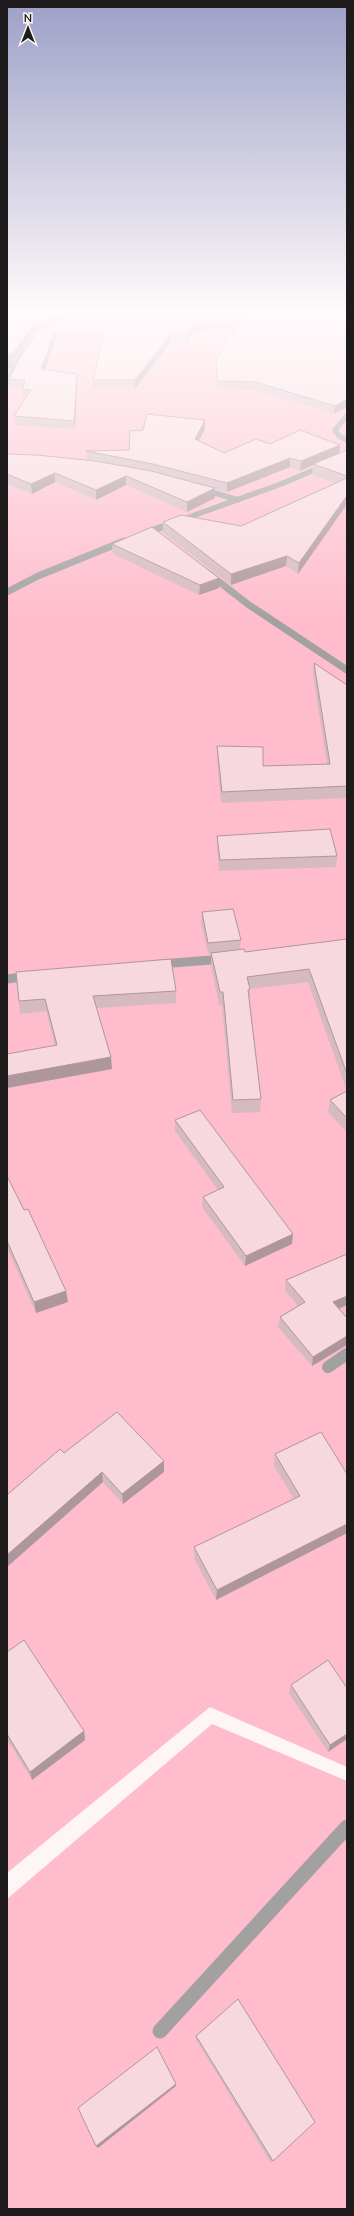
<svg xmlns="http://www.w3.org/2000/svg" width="354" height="2216" font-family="Mulish,sans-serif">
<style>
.green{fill:#febccc}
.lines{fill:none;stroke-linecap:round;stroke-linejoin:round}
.service-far2{stroke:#a3a0a1;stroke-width:5.5}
.service-far1{stroke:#a3a0a1;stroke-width:7}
.service{stroke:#a3a0a1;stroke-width:12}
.minor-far3{stroke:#a3a0a1;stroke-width:5.5}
.minor-far2{stroke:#a3a0a1;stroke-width:7}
.minor-far1{stroke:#a3a0a1;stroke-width:9}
.minor{stroke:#a3a0a1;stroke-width:15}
.wall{fill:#d5bac0}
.shaded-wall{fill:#ae979c}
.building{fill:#f8d8df;stroke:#ae979c}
</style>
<rect width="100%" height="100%" fill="#fef5f7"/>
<g class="green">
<polygon points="7,312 347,312 347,1767 210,1707 7,1873"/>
<polygon points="212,1724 347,1781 347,2209 7,2209 7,1899"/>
</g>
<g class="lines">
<g class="service-far2">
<polyline points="178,330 237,326"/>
<polyline points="7,365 16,365 33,339 45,332"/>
<polyline points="7,385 14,368"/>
<polyline points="347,416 335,430 339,436 347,440"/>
<polyline points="202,489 238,500"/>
</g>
<polyline class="service-far1" points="209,574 249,605 347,670"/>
<polyline class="service" points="328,1367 347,1354"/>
<polyline class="minor-far3" points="159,528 281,484 347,456"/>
<g class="minor-far2">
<polyline points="143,534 162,527"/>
<polyline points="7,592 38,576 124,541"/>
</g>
<g class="minor-far1">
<polyline points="160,964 224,959"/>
<polyline points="7,979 31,976"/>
</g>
<polyline class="minor" points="160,2031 347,1827"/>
</g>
<g class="wall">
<polygon points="7,312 201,312 196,324 169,326 62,323 34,332 14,361 9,362 9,369 7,375"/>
<polygon points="347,312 334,414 256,390 217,389 216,359 242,323"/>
<polygon points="63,323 192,333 187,343 170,343 135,389 93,389 93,380 102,339 56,338 45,369 77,382 75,429 15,425 14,416 25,398 22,398 22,389 9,388 9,380 19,359"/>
<polygon points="205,429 199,440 224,453 270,444 340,445 339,454 347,450 347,508 345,507 298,574 286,566 231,585 163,533 163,522 241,526 335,483 312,475 313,465 300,471 290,467 227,492 215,489 215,498 187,512 126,485 96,500 55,482 32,494 7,484 7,454 86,460 86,451 129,450"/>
<polygon points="112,544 219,588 199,595 113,554"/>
<polygon points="314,663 347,685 347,798 221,803 217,757 217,746 263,766 327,764 313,674"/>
<polygon points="217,836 337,856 336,867 219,871 217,847"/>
<polygon points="202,912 241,940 240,950 245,952 347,939 347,1091 308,982 250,989 250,1001 261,1099 260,1112 232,1113 222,1005 219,1005 211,965 211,953 208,953 201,923"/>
<polygon points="16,972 176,991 176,1003 96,1008 112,1069 7,1088 7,1054 55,1046 46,1011 20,1014"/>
<polygon points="347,1091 347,1132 328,1112 330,1100"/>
<polygon points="175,1120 293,1234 292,1244 245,1266 202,1207 203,1197 218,1190 175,1131"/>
<polygon points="7,1176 24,1210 66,1291 68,1302 36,1313 7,1248"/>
<polygon points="347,1254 347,1305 339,1309 312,1366 278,1327 280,1317 298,1306 285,1290 286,1280"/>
<polygon points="64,1453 164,1461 164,1472 123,1504 103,1482 7,1567 7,1495"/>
<polygon points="275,1454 347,1474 347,1533 216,1600 194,1558 194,1547 294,1499 274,1466"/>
<polygon points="7,1652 84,1731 85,1740 32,1780 7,1739"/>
<polygon points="291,1685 347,1688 328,1752 289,1693"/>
<polygon points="196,2036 313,2124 271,2163 196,2039"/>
</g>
<g class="shaded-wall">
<polygon points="198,312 201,312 196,324 196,317"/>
<polygon points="61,315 62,323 34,332 14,361 9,362 9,369 7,375 7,354 34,325"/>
<polygon points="192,325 192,333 187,343 187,334"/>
<polygon points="55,330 56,338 42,377 41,369"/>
<polygon points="170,335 170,343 135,389 135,380"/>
<polygon points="77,374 77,382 75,429 74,421"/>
<polygon points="347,399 347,407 334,414 335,406"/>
<polygon points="205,420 205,429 195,448 195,439"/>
<polygon points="340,445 339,455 313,464 313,465 300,471 301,461"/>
<polygon points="290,458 290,467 227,492 227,483"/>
<polygon points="55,473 55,482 32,494 31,484"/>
<polygon points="126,476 126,485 96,500 96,490"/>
<polygon points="215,488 215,498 187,512 187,502"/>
<polygon points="346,497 345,507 298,574 299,563"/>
<polygon points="287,556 286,566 231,585 231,574"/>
<polygon points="219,578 219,588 199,595 200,585"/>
<polygon points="111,1057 112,1069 7,1088 7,1076"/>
<polygon points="293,1234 292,1244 245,1266 246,1256"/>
<polygon points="66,1291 68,1302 36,1313 34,1302"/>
<polygon points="347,1296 347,1305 331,1312 333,1302"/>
<polygon points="347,1336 347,1345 312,1366 313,1357"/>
<polygon points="164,1461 164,1472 123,1504 122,1494"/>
<polygon points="102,1472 103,1482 7,1567 7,1555"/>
<polygon points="347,1524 347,1533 216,1600 217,1590"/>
<polygon points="84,1731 85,1740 32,1780 30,1772"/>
<polygon points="347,1734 347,1739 328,1752 330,1745"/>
<polygon points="176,2084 176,2086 98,2148 96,2146"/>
</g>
<g class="building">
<polygon points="7,312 198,312 196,317 169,318 61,315 34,325 13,353 7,354"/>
<polygon points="248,312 347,312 347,399 335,406 256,382 217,381 216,359 238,323 242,323"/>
<polygon points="63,323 169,326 192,325 187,334 170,335 135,380 93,380 104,331 55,330 41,369 77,374 74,421 14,416 31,390 22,389 25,380 9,380 19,359 38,331"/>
<polygon points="147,414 205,420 195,439 224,453 256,439 270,444 300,430 340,445 301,461 290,458 227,483 153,464 86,451 129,450 130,431 143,430"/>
<polygon points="347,450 347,476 313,464"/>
<polygon points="7,454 37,455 95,461 151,471 215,488 187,502 126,476 96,490 55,473 31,484 7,474"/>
<polygon points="347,478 347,497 346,497 299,563 287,556 231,574 163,522 181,515 241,526"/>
<polygon points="152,527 219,578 200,585 112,544"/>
<polygon points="314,663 347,685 347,786 222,792 217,746 263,747 263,766 330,764"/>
<polygon points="330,829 337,856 220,860 217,836"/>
<polygon points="233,909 241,940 208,943 202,912"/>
<polygon points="347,939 347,1074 309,969 247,977 250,989 248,990 261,1099 233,1100 223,992 220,992 211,953 244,949 245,952"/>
<polygon points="171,959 176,991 93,996 111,1057 7,1076 7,1054 57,1045 45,999 19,1001 16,972"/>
<polygon points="347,1091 347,1118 330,1100"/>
<polygon points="200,1110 293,1234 246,1256 203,1197 224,1187 175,1120"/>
<polygon points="7,1176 24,1210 28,1209 66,1291 34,1302 7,1241"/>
<polygon points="347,1254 347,1296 333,1302 347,1318 347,1336 313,1357 280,1317 305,1302 286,1280"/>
<polygon points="117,1412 164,1461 122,1494 102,1472 7,1555 7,1495 60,1449 64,1453"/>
<polygon points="321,1432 347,1474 347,1524 217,1590 194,1547 300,1496 275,1454"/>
<polygon points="24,1640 84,1731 30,1772 7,1734 7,1652"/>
<polygon points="328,1660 347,1688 347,1734 330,1745 291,1685"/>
<polygon points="238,1999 315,2122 273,2161 196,2036"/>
<polygon points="157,2047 176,2084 96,2146 78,2108"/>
</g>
<linearGradient id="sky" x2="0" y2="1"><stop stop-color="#9da0c7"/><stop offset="0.5" stop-color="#fffafb"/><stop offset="1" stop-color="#fffafb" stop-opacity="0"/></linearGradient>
<rect width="354" height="623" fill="url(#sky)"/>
<rect width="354" height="2216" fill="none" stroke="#1e1b1c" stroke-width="16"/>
<g transform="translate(28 28)" stroke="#fef5f7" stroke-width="3" paint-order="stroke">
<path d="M0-3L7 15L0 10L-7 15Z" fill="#1e1b1c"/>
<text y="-6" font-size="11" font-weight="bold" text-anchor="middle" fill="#1e1b1c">N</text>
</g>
</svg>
